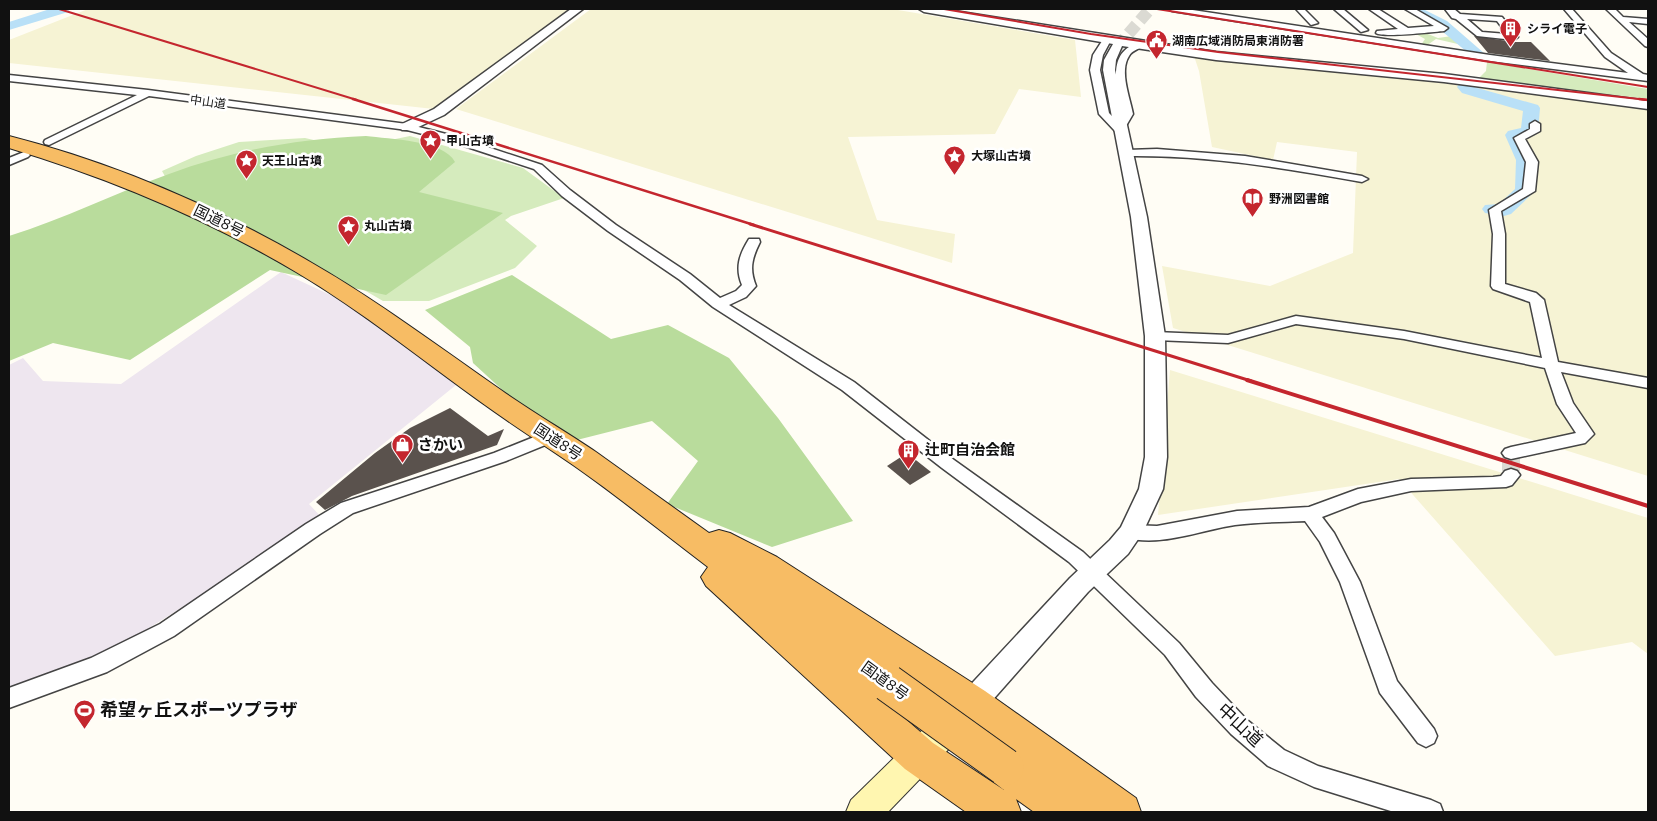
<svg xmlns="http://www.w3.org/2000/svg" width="1657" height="821" font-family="Bitter,'Noto Sans JP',serif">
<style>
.industrial{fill:#eee6ef}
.farmland{fill:#f6f3d4}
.green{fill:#d5ebbd}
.forest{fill:#b9dc9c}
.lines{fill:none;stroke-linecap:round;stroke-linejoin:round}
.river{fill:#b9e0f7;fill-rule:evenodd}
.building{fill:#5a524d}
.minor-tunnel{stroke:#dbdad3;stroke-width:18;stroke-dasharray:18 9;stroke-linecap:butt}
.tertiary-tunnel{stroke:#dbdad3;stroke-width:12;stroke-dasharray:12 5.5;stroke-linecap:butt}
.minor-casing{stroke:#444;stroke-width:3}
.tertiary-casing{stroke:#444;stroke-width:3}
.secondary-casing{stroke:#333;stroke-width:2}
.trunk-casing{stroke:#222;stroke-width:2}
.minor{fill:#fff;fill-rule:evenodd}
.tertiary{fill:#fff;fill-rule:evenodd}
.secondary{fill:#fff6b0;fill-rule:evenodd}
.trunk{fill:#f7bc64;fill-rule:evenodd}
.rail-far3{stroke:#c4262e;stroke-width:2}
.rail-far2{stroke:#c4262e;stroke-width:2.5}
.rail-far1{stroke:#c4262e;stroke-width:3}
.rail{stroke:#c4262e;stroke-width:4}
.trunk-bridge-casing{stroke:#222;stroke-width:39;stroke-linecap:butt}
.trunk-bridge{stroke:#f7bc64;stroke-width:37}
.labels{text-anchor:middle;stroke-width:5;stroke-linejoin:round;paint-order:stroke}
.far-poi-label{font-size:12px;font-weight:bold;fill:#111;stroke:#fff;text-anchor:start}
.far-street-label{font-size:12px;fill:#111;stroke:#fff}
.street-label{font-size:15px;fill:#111;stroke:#fff}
.poi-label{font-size:15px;font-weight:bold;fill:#111;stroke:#fff;text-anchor:start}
.near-poi-label{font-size:18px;font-weight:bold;fill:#111;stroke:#fff;text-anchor:start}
.near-street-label{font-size:18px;fill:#111;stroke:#fff}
</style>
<rect width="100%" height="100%" fill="#fffdf5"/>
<polygon class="industrial" points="281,272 337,298 433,366 456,385 309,504 323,519 106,655 53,677 9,690 9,365 23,358 43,381 121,384"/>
<g class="farmland">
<polygon points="88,9 570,9 434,109 9,63 9,40"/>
<polygon points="591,9 892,9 1075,40 1081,97 1019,89 995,134 848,137 877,220 955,234 952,263 456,109"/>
<polygon points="1194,56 1562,96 1648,110 1648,476 1173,328 1162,266 1270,286 1353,253 1357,152 1277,142 1273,160 1212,147 1199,71"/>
<polygon points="1170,370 1648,518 1648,654 1632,642 1555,656 1399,479 1158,515"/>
</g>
<g class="green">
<polygon points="1423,32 1438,38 1452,36 1462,45 1436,39 1426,46 1421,45 1425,39 1414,33"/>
<polygon points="1487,62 1648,89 1648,99 1478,79 1486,71"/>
<polygon points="410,136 523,168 564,198 511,216 505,220 537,246 515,268 429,301 383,301 212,202 171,187 162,171 196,156 239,142 305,138 327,143 371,144"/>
</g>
<g class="forest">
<path d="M366,136C389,139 444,140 455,162L419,192L503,213L386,295L270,270L130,360L53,343L9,361V236C64,219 115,193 169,174C234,150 297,139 366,136Z"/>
<polygon points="512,275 611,339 668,325 729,358 778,418 853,521 772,547 667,504 698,461 652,421 561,444 473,363 470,347 425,310"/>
</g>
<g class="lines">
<g class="river">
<polygon points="50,9 70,9 68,12 9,30 9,22"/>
<polygon points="1407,9 1423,9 1447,21 1485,54 1483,57 1473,57 1437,27"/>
<polygon points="1465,82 1474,87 1538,105 1540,108 1538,131 1535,135 1524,138 1534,160 1535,191 1511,214 1504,216 1485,213 1482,209 1485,205 1499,204 1515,189 1516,160 1505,135 1508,131 1521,128 1523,111 1462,93 1457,87 1459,84"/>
</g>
</g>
<g class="building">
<polygon points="1474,36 1514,42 1531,42 1550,61 1488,53"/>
<polygon points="450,408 488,436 504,429 497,445 352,496 325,510 316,502 375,453 410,428"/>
<polygon points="907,453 931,472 910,485 887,466"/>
</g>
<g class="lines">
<polyline class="minor-tunnel" points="1511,453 1511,475"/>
<polyline class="tertiary-tunnel" points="1117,47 1150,9"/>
<defs>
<g id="minor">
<polygon points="1168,9 1186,9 1490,55 1628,73 1605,57 1564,9 1572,9 1611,53 1643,74 1648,75 1648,81 1490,61 1172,11"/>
<polygon points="1296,9 1304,9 1318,23 1311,25"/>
<polygon points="1334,9 1343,9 1368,30 1361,32"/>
<path d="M1369,9H1378L1408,28L1434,26L1405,9H1415L1448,28L1444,31C1432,32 1383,38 1376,33L1377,31L1398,29Z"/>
<path d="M1445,9H1454L1460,14L1502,17L1518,37L1514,40L1477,36L1456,19L1452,18ZM1467,19L1497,21L1507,34L1482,32Z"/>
<polygon points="1606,9 1615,9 1623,17 1648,19 1648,24 1629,22 1648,39 1648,47 1645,46"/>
<path d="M1107,37L1111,40L1103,55L1100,70L1109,113L1118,122L1123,114C1117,88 1105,52 1140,42L1144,45C1140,49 1132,50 1129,56C1119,71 1130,98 1133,114L1123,131H1115L1099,114L1090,70L1093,55L1104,38Z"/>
<path d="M9,75L148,90L407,124L454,136L542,165L570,190L616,225L690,274L720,298L736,291L742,285C735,268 739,255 749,239H759L760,242C752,258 749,269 756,286L746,297L729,305L854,382L954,460L1083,552L1179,643L1212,683L1247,720L1284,750L1318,766L1431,800L1440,804L1443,812H1394L1314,787L1268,766L1231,734L1196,697L1165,655L1069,562L942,468L842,390L713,307L680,280L608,231L562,196L534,169L446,140L407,130L149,96L49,145L45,144L44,142L45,140L137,95L9,81Z"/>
<polygon points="1535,121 1540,124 1540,131 1525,139 1538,162 1535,191 1501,211 1505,234 1505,284 1536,293 1544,300 1558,362 1648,378 1648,388 1561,372 1573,403 1594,434 1585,443 1511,459 1505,457 1502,453 1505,449 1511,447 1576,433 1557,404 1545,368 1404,339 1296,324 1228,343 1155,340 1150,339 1148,336 1150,333 1155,332 1228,335 1296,316 1404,331 1542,358 1530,302 1493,289 1491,286 1493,234 1489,210 1523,189 1526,162 1514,138 1530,129 1530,124"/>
<path d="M1157,149L1245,156L1362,176L1368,179L1362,182C1284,168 1207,155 1127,156L1121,153L1127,150Z"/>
<polygon points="24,152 28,153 30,155 28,157 9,165 9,158"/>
<polygon points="549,431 555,433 557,437 555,441 506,461 353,513 320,534 174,636 107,672 9,708 9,688 91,658 160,624 306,524 341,503 494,453"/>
<path d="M1511,469L1517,471L1520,475L1512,485L1506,487L1411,491L1361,502L1322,517L1334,533L1360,582L1397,681L1434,729L1437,736L1434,743L1426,747L1418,743L1380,693L1340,582L1320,542L1305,521C1282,522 1258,522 1235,525C1201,530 1159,548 1124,537L1122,532L1124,527L1131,525L1157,526L1237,511L1309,507L1358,489L1411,479L1493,477L1501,476L1505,471Z"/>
</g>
<g id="tertiary">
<polygon points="571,9 583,9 444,115 412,130 402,130 400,127 402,124 434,109"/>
<polygon points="919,9 942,9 1216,52 1444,74 1648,101 1648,109 1444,82 1216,60 1122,46 1116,60 1115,70 1147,217 1165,336 1167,457 1163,489 1143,532 1128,554 1088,592 982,712 972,716 962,712 958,703 962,694 1070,578 1110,540 1121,527 1139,489 1145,457 1145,336 1131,217 1103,70 1104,60 1113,44 924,12"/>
</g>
<polygon id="secondary" points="958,702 970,707 974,717 970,727 888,812 846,812 851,800 946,707"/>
<path id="trunk" d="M9,136C115,163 218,208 312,263C378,301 439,347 501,390C532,412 565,431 596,452C634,479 671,506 709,533L719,530L730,533L777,557L985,691L1136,798L1141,812H1034L1016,799L1021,812H966L905,769L706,586L701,577L708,567C663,533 619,497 573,465C544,445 514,426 485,405C422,360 362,311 296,272C205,218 109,178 9,148ZM904,677L1004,749L991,754L985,767L991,780L1004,790L933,743L878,695L888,699L901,694L906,683Z"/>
</defs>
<use href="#minor" class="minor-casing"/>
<use href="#tertiary" class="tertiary-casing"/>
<use href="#secondary" class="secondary-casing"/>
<use href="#trunk" class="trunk-casing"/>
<use href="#minor" class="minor"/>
<use href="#tertiary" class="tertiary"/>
<use href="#secondary" class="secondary"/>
<use href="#trunk" class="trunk"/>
<g class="rail-far3">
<polyline points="59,9 357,100"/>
<polyline points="944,9 1091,34 1218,52 1648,100"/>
<polyline points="1157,9 1648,87"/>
</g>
<g class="rail-far2">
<polyline points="353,99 754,225"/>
<polyline points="1639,99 1648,100"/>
</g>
<polyline class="rail-far1" points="750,224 1251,381"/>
<polyline class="rail" points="1247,380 1648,506"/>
<defs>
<polyline id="trunk-bridge" points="888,683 1005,767"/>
</defs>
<use href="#trunk-bridge" class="trunk-bridge-casing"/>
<use href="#trunk-bridge" class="trunk-bridge"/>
</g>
<defs>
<symbol id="building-pin" viewBox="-11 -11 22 30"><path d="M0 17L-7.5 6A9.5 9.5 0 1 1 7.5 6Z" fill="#c4262e" stroke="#fff"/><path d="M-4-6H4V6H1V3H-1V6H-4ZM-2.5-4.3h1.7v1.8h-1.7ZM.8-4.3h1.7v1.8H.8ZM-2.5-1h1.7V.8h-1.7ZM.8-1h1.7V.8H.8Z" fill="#fff"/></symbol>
<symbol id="civic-pin" viewBox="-11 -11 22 30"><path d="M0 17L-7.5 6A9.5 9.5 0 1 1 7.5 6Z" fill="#c4262e" stroke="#fff"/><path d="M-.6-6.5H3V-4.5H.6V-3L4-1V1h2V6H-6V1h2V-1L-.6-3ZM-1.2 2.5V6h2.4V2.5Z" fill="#fff"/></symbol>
<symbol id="sight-pin" viewBox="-11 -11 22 30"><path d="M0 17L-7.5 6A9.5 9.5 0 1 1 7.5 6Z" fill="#c4262e" stroke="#fff"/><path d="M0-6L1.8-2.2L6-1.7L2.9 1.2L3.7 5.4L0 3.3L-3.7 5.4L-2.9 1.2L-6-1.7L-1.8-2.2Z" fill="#fff"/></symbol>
<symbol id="library-pin" viewBox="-11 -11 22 30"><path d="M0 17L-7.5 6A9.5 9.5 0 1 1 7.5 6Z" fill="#c4262e" stroke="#fff"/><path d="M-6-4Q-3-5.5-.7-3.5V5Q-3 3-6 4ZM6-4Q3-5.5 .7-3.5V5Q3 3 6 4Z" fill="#fff"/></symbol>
<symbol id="shop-pin" viewBox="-11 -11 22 30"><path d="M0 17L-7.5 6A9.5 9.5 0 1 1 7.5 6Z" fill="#c4262e" stroke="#fff"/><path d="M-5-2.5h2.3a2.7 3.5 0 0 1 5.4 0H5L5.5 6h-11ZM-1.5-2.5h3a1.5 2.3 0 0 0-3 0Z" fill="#fff"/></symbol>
<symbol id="stadium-pin" viewBox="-11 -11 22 30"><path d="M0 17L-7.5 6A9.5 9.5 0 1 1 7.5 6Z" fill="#c4262e" stroke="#fff"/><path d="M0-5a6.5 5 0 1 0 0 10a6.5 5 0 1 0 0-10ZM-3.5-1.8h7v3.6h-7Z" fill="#fff"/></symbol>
</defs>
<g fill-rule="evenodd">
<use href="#building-pin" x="1498" y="16" width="25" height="34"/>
<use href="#civic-pin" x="1144" y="28" width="25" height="34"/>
<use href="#sight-pin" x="418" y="128" width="25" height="34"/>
<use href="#sight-pin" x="942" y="144" width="25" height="34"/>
<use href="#sight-pin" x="234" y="148" width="25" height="34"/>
<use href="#library-pin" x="1240" y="186" width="25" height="34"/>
<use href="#sight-pin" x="336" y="214" width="25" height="34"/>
<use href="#shop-pin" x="390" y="432" width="25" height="34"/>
<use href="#building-pin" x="896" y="438" width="25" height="34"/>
<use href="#stadium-pin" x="72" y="698" width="25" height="34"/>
</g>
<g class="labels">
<g class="far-poi-label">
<text x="1527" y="33">シライ電子</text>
<text x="1172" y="45">湖南広域消防局東消防署</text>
<text x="446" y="145">甲山古墳</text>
<text x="971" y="160">大塚山古墳</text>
<text x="262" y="165">天王山古墳</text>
<text x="1269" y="203">野洲図書館</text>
<text x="364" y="230">丸山古墳</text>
</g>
<g class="far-street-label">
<text transform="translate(208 102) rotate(8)" y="4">中山道</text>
</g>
<g class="street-label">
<text transform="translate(219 221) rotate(26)" y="5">国道8号</text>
<text transform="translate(558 442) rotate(33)" y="5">国道8号</text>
<text transform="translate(885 681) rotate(36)" y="5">国道8号</text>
</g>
<g class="poi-label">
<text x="418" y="450">さかい</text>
<text x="925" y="455">辻町自治会館</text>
</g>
<g class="near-poi-label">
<text x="100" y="716">希望ヶ丘スポーツプラザ</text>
</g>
<g class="near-street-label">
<text transform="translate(1240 725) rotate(43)" y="6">中山道</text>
</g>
</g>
<rect width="1657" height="821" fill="none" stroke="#111111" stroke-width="20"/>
</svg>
